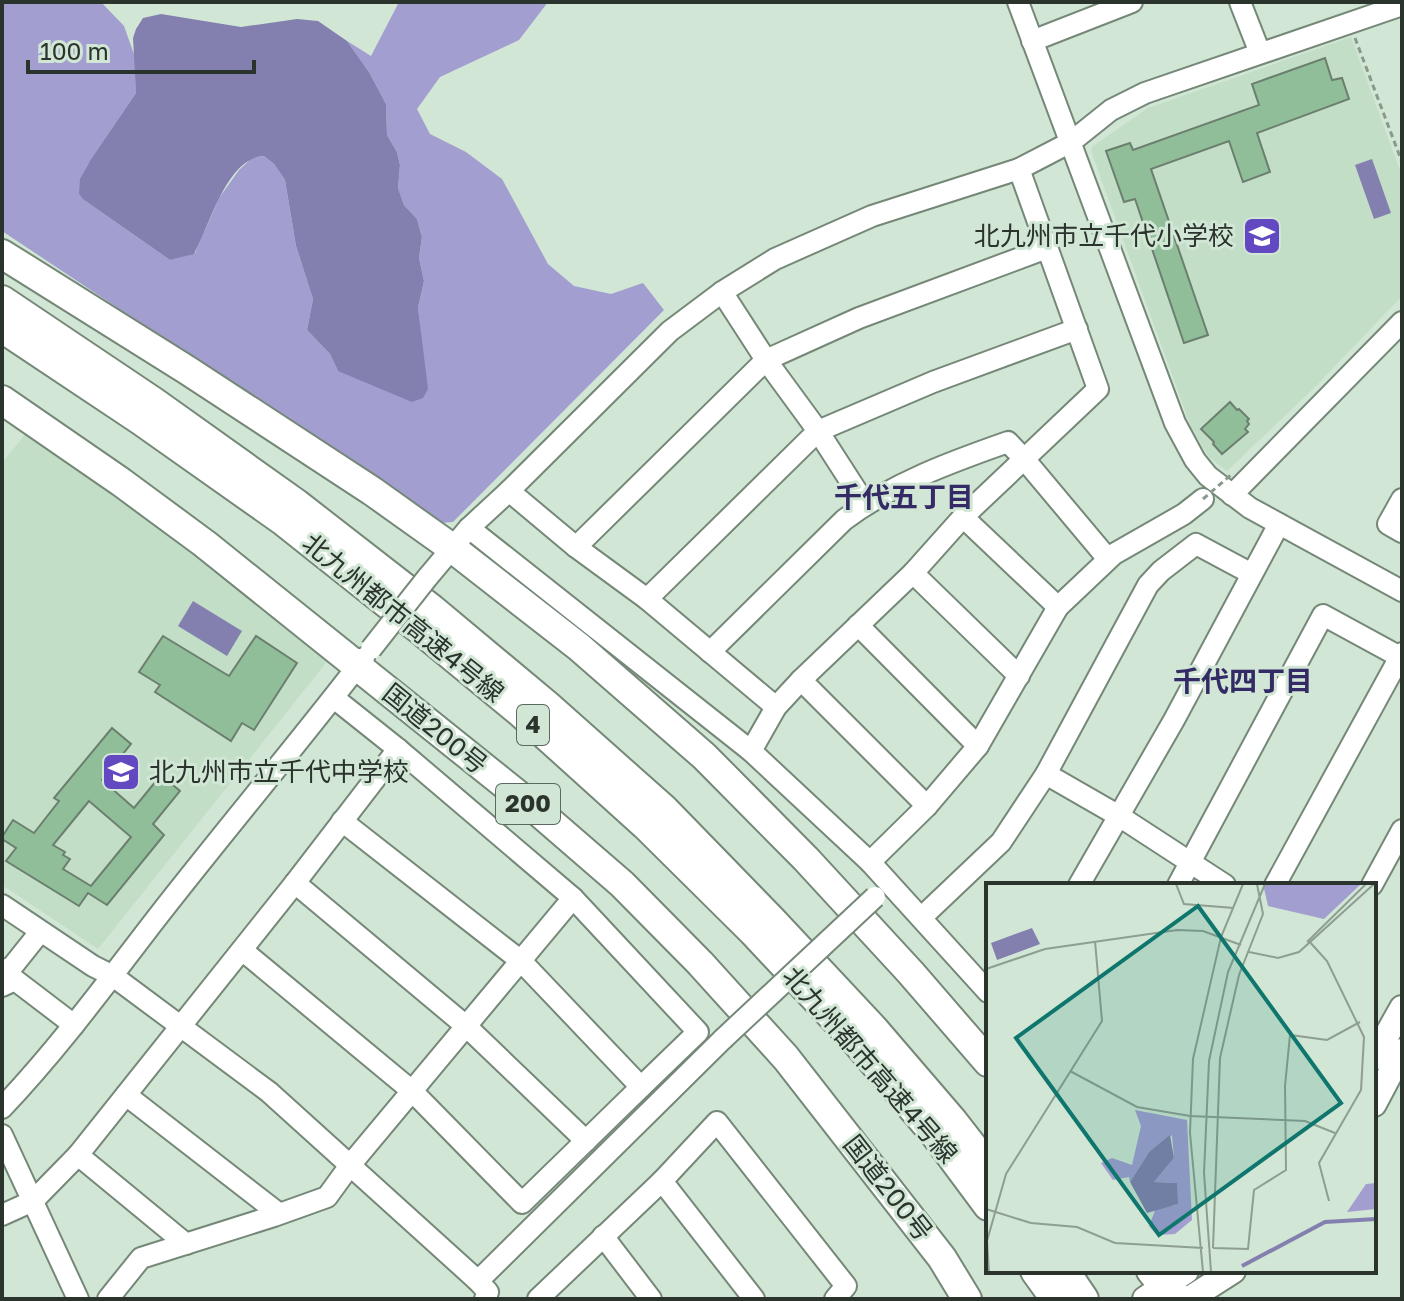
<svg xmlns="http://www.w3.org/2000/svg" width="1404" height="1301" font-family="'Golos Text','Noto Sans JP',sans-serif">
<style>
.built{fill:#c2dec7}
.forest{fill:#a29ed0}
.water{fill:#8380af}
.building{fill:#90be99;stroke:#6c7f6f;stroke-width:2;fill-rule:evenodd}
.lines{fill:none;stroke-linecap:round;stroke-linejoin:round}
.minor-casing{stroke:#758878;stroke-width:24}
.major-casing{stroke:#758878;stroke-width:28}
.highway-casing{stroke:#758878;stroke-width:32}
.path{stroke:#89998b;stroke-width:3;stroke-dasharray:6 4;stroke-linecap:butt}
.minor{stroke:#fff;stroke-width:20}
.major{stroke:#fff;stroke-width:24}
.highway{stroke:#fff;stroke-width:28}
.minor-bridge-casing{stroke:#758878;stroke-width:24;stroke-linecap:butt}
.path-bridge{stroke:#89998b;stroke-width:3;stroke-dasharray:6 4;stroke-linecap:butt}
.minor-bridge{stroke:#fff;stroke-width:20}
.labels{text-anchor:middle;stroke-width:6;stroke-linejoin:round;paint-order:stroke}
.shield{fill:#d1e6d4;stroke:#5c695e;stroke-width:2}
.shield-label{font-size:24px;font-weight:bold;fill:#2a332c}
.poi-label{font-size:26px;fill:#2a332c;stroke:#d1e6d4;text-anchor:end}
.street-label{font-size:26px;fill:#2a332c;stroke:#d1e6d4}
.neighbourhood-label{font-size:28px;font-weight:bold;fill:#342a65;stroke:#d1e6d4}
.inset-river{fill:none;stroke:#8380af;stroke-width:4}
.inset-road{fill:none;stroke:#8e9e91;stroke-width:2}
.view{fill:#0f766e;fill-opacity:0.15;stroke:#0f766e;stroke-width:4}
.inset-edge{fill:none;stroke:#2a332c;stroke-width:4}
</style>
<rect width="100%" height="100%" fill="#d1e6d4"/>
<g class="built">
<polygon points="1351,37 1402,176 1402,296 1314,388 1227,471 1209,457 1191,427 1091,151 1093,146 1148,108"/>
<polygon points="27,432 158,521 329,659 98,949 2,885 2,463"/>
</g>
<polygon class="forest" points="2,2 101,2 124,26 135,57 136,93 93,156 84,200 170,260 195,253 219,198 239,170 252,158 264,156 274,164 285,180 296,246 313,299 307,330 330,354 338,371 421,335 418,308 424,281 419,258 422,237 417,219 404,205 398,188 400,165 397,152 387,135 386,104 369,72 347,41 371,56 399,2 548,2 519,40 440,77 417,109 430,134 466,152 502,179 548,264 574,286 611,294 643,283 664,310 453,522 441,523 2,231"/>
<g class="water">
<path d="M161,14L241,27L297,19L318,21L347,41L369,72L386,104L387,135L397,152L400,165L398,188L404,205L417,219L422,237L419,258L424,281L418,308L428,389L423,398L412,402L338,371L330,354L307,330L313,299L296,246L285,180L274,164L264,156C226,158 210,226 194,254L170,260L84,200L79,194L80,179L93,156L136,93L133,38L136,29L143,18Z"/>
<polygon points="1372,159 1391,213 1374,219 1355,165"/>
<polygon points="193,601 242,631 227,656 178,626"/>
</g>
<g class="building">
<polygon points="1325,58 1332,80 1342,78 1349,99 1257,133 1270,172 1243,182 1229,141 1151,169 1208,335 1184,343 1135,199 1124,202 1106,151 1130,143 1133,150 1259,105 1252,84"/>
<polygon points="1230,402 1237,410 1239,409 1249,419 1247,421 1249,424 1245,429 1248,432 1222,454 1213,444 1214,442 1201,429"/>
<polygon points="163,636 229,676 256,636 297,663 254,730 242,723 231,741 155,692 160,685 139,672"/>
<path d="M112,728L131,744L102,780L134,808L161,775L180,791L153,824L164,835L107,905L88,893L79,906L6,861L16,848L2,839V837L13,820L34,833L59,801L54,798ZM89,801L131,837L91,886L63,869L70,859L63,855L65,852L53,845Z"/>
</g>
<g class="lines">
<defs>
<g id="minor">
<polyline points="1018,2 1175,423 1195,460 1208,476 1250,508 1402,591"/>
<polyline points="1240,2 1260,53"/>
<polyline points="1032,41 1132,2"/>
<polyline points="722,292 766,360 818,431 865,504"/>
<polyline points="509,491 576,547 647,599 776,707"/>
<polyline points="1232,495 1402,322"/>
<polyline points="1402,499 1388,524 1402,532"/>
<polyline points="963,517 1058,607"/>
<polyline points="469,528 751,751 870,862 988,992"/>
<polyline points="576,547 766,360 859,318 1047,248"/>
<polyline points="913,573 1019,676"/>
<polyline points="427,578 469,528 509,491 670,331 722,292 775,259 872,216 1019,169 1071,142 1111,110 1145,93 1402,5"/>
<polyline points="647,599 818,431 933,382 1077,329"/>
<polyline points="858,625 978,746"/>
<path d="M710,652L844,520C893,483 951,462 1008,442L1025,460L1108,559"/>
<polyline points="801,680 927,806"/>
<polyline points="751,751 776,707 801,680 913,573 963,517 1098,389 1019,169"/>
<polyline points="1046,774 1119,816 1225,885"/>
<polyline points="870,862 927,806 978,746 1058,607 1114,554 1184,514 1203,499"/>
<polyline points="295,883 466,1026 586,1141"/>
<polyline points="1079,885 1174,720 1279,524"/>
<polyline points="1178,885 1323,615 1402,658"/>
<polyline points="1275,885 1402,653"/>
<polyline points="1372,885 1402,830"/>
<polyline points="573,898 698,1032 641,1087"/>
<polyline points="2,905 93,966 113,976 269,1092 478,1281 488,1292 485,1299"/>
<polyline points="922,917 1001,842 1046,774 1148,585 1161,571 1196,544 1252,574"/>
<polyline points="242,950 412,1091 522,1203 641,1087 521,961 342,821"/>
<polyline points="2,971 12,967 40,932"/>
<polyline points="2,986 15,980 74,1025"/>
<polyline points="126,1095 278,1213"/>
<path d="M2,1108C59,1048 108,981 159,915C226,829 297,745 364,658"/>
<polyline points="2,1135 78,1299"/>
<polyline points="78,1155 186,1244"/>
<polyline points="662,1181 754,1299"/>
<polyline points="2,1215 33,1201 78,1155 295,883 398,749"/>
<polyline points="603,1236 651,1299"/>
<polyline points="478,1281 723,1039"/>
<polyline points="108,1299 141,1258 274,1216 327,1197 351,1164 573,898 398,749 334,698"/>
<polyline points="538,1299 662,1181 717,1122 846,1286 835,1299"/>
</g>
<g id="major">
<polyline points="1374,1058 1402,1008"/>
<polyline points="1374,1104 1402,1051"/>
<polyline points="1145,1299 1186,1271"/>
<polyline points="1189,1299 1233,1271"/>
</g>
<g id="highway">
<polyline points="2,254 187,370 372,491 452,548 579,647 704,756 806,859 911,973 988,1062"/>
<polyline points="2,300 154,402 297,504 432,609 547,705 664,809 771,919 874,1029 953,1121 988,1166"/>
<polyline points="2,328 140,420 283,521 419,629 522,714 645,825 753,932 857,1043 936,1136 988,1206"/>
<polyline points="2,400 121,482 205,544 533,807 622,884 700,963 786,1058 942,1258 967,1299"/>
<polyline points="1035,1271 1055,1299"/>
<polyline points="1065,1271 1084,1299"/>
<polyline points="1151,1271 1164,1287 1180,1299"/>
</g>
</defs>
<use href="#minor" class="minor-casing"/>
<use href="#major" class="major-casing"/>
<use href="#highway" class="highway-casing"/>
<polyline class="path" points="1355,38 1402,162"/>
<use href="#minor" class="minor"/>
<use href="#major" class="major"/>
<use href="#highway" class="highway"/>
<defs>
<g id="minor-bridge">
<polyline points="371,649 427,578"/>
<polyline points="723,1039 875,897"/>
</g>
</defs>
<use href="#minor-bridge" class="minor-bridge-casing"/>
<polyline class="path-bridge" points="1203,499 1232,474"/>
<use href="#minor-bridge" class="minor-bridge"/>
</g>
<defs>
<symbol id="school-square" viewBox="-11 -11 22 22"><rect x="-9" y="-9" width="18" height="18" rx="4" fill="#6248c1" stroke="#d1e6d4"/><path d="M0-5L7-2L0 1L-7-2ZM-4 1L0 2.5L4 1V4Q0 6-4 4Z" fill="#fff"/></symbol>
</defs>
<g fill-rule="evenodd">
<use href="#school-square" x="1240" y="214" width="44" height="44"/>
<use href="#school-square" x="99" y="750" width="44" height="44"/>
</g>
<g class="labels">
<g class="shield">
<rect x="517" y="705" width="32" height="40" rx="6"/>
<rect x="496" y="784" width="64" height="40" rx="6"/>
</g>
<g class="shield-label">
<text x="533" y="733">4</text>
<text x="528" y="812">200</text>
</g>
<g class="poi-label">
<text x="1234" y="245">北九州市立千代小学校</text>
<text x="149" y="781" text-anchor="start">北九州市立千代中学校</text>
</g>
<g class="street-label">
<text transform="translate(403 618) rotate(39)" y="9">北九州都市高速4号線</text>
<text transform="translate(435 729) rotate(39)" y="9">国道200号</text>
<text transform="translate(870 1065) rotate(49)" y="9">北九州都市高速4号線</text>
<text transform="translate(888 1188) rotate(52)" y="9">国道200号</text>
</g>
<g class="neighbourhood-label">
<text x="904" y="507">千代五丁目</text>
<text x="1243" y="691">千代四丁目</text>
</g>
</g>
<g transform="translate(986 883)">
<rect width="390" height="390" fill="#d1e6d4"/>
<path d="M277,1H373L374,2L338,36L282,23ZM149,227L201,237L206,337L189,351L171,352L163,343L170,325L190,322L191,300L168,299L188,275L186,252L163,269L144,299L143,294L127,297L115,280L126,275L146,282L155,243ZM390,300V326L361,329L380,301Z" fill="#a29ed0"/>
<path d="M46,45L54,61L11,77L5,60ZM184,252L188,275L168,299L191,300L192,321L161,330L144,299L163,269Z" fill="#8380af"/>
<path class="inset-river" d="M256,383L339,339L390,336"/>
<path class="inset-road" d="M190,1L198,21L248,25M322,57L341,78L378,154L375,207L333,280L343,318M321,59L380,1M263,69L292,75L313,69L388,1M0,86L59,66L191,47L217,48L255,62M84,188L151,224L204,233L319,238L349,250M0,326L45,340L91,344L129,360L217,365M227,365L262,366L268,307L300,287L299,203L304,152L341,157L374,139M227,365L234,175L253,92L277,31L271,1M3,389L1,358L20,291L116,138L109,58M217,389L204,250L207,176L235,54L257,1M225,389L218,290L223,178L242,89L279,1"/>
<path class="view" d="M212,23L355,220L173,352L30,155Z"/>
<rect width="390" height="390" class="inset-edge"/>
</g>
<rect width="1404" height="1301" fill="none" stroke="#2a332c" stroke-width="8"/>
<path d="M28 60v12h226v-12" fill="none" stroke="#2a332c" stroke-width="4"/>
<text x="40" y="60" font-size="24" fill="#2a332c" stroke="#d1e6d4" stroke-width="6" paint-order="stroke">100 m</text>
</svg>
